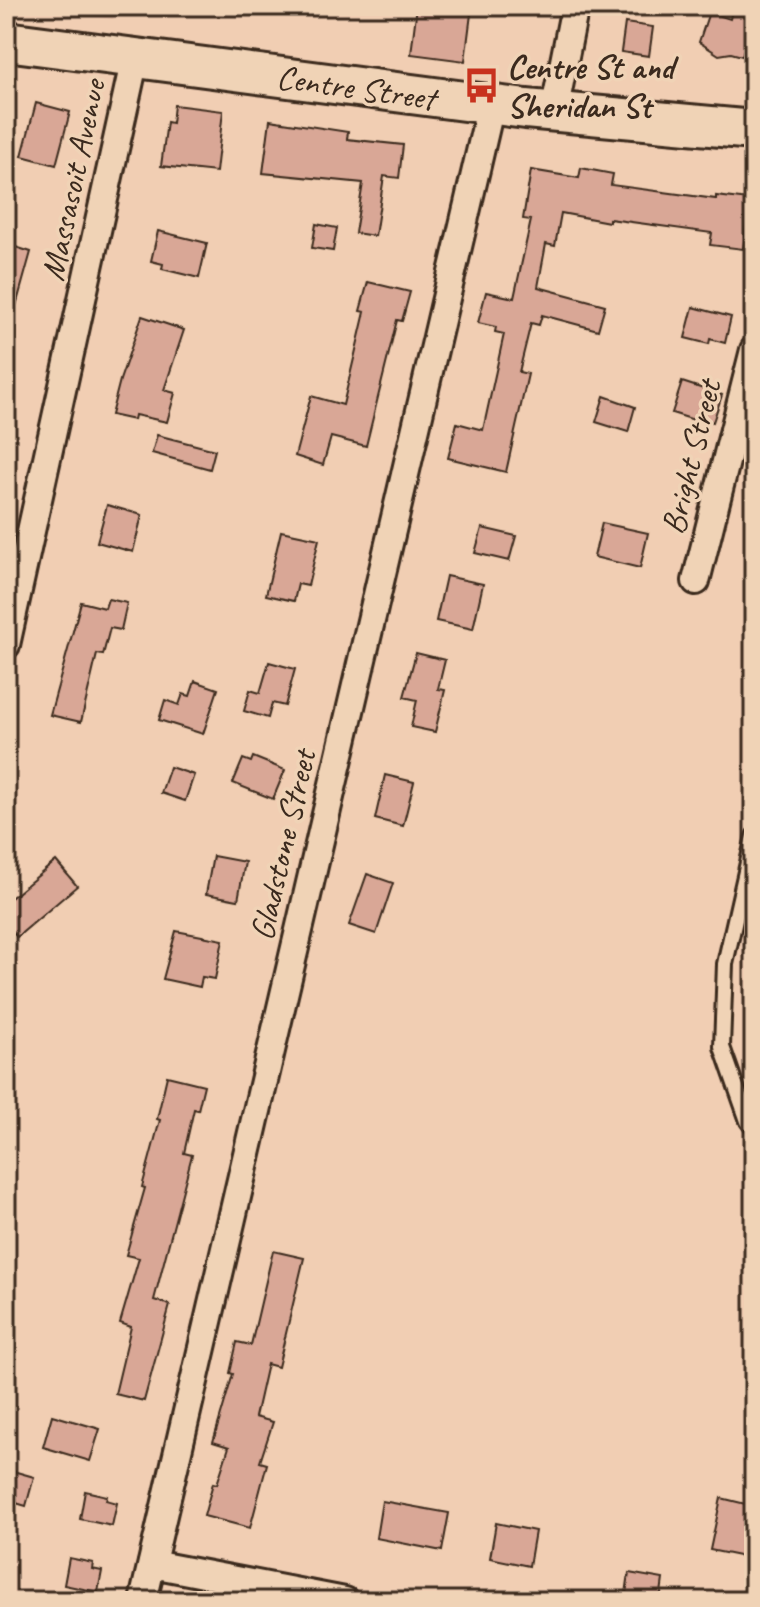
<svg xmlns="http://www.w3.org/2000/svg" width="760" height="1607" font-family="Caveat,sans-serif">
<style>
.built{fill:#e6bfa7}
.building{fill:#d9a796;stroke:#3b2a1e;stroke-width:2}
.lines{fill:none;stroke-linecap:round;stroke-linejoin:round}
.service-casing{stroke:#3b2a1e;stroke-width:20}
.minor-casing{stroke:#3b2a1e;stroke-width:32}
.secondary-casing{stroke:#3b2a1e;stroke-width:44}
.service{stroke:#f0d3b6;stroke-width:14}
.minor{stroke:#f0d3b6;stroke-width:26}
.secondary{stroke:#f0d3b6;stroke-width:38}
.labels{text-anchor:middle;stroke-width:7;stroke-linejoin:round;paint-order:stroke}
.poi-label{font-size:34px;font-weight:bold;fill:#3b2a1e;stroke:#f0d3b6;text-anchor:start}
.street-label{font-size:34px;fill:#3b2a1e;stroke:#f0d3b6}
</style>
<rect width="100%" height="100%" fill="#f1ceb3"/>
<filter id="ink" filterUnits="userSpaceOnUse"><feTurbulence type="fractalNoise" baseFrequency=".0125" numOctaves="2"/><feDisplacementMap in="SourceGraphic" scale="16" xChannelSelector="R" yChannelSelector="G"/><feConvolveMatrix kernelMatrix="1 2 1 2 8 2 1 2 1" color-interpolation-filters="sRGB"/></filter>
<g filter="url(#ink)">
<polygon class="built" points="13,6 117,6 113,19"/>
<g class="building">
<polygon points="417,6 472,6 465,61 411,54"/>
<polygon points="733,6 754,6 754,15 742,56 731,53 719,55 699,42 709,12 730,19"/>
<polygon points="625,23 653,27 649,56 621,52"/>
<polygon points="36,103 70,112 56,165 22,156"/>
<polygon points="174,105 223,111 216,172 161,166 167,122 172,123"/>
<polygon points="270,120 348,132 347,139 403,145 399,178 384,176 375,236 355,233 363,183 263,173"/>
<polygon points="581,168 613,174 611,185 716,199 716,196 749,200 743,249 710,245 712,233 609,219 609,222 561,213 555,246 546,244 538,287 605,305 598,330 542,315 539,325 531,323 519,372 528,374 506,472 448,458 457,423 483,430 504,334 495,332 496,327 478,323 486,292 514,298 531,220 523,219 531,170 579,178"/>
<polygon points="316,224 337,228 333,251 312,248"/>
<polygon points="158,231 207,243 199,278 162,269 163,264 151,261"/>
<polygon points="6,244 31,252 12,320 6,319"/>
<polygon points="368,282 410,292 402,321 397,320 366,446 331,437 323,465 295,456 311,396 343,405 365,312 360,311"/>
<polygon points="693,307 731,317 725,343 710,339 709,344 685,338"/>
<polygon points="142,316 184,330 164,390 175,393 167,422 135,415 134,420 111,415 120,380"/>
<polygon points="682,382 722,395 713,422 695,416 694,420 672,413"/>
<polygon points="604,396 635,407 628,432 596,422"/>
<polygon points="157,435 215,450 210,469 152,453"/>
<polygon points="107,505 142,515 133,552 97,542"/>
<polygon points="602,523 648,533 640,568 594,557"/>
<polygon points="482,528 516,536 509,561 475,553"/>
<polygon points="281,531 319,539 308,586 298,584 294,601 266,595"/>
<polygon points="446,576 483,584 473,629 436,621"/>
<polygon points="108,599 127,603 121,630 110,628 103,655 97,654 81,722 50,715 81,602 105,608"/>
<polygon points="416,653 445,660 438,689 445,690 435,732 411,727 417,700 404,697"/>
<polygon points="269,662 295,669 285,706 272,703 268,718 244,711 250,690 260,693"/>
<polygon points="195,681 218,689 203,734 159,720 165,700 179,705 183,694 190,696"/>
<polygon points="253,757 285,770 273,799 233,783 243,759 251,762"/>
<polygon points="170,767 194,775 185,801 161,793"/>
<polygon points="385,775 414,782 403,826 375,819"/>
<polygon points="213,856 245,862 238,900 206,894"/>
<polygon points="56,861 77,886 17,937 6,924 6,902"/>
<polygon points="367,874 393,883 376,934 349,925"/>
<polygon points="176,931 223,940 215,979 202,977 200,987 163,979"/>
<polygon points="167,1076 204,1085 198,1110 194,1109 184,1153 192,1155 154,1300 170,1305 144,1401 115,1394 131,1327 120,1323 139,1258 126,1255 145,1188 142,1187 160,1120 157,1119"/>
<polygon points="273,1251 304,1258 278,1367 267,1364 255,1417 273,1422 260,1462 267,1464 250,1528 204,1516 213,1483 217,1484 229,1447 213,1442 233,1374 230,1373 237,1342 251,1345"/>
<polygon points="52,1415 100,1429 90,1461 43,1447"/>
<polygon points="6,1469 34,1477 26,1506 6,1500"/>
<polygon points="85,1491 107,1496 106,1500 117,1503 112,1526 80,1519"/>
<polygon points="721,1498 754,1506 754,1559 710,1550"/>
<polygon points="382,1501 449,1513 442,1551 376,1538"/>
<polygon points="496,1523 535,1531 529,1566 490,1558"/>
<polygon points="69,1558 93,1563 92,1569 102,1571 98,1592 64,1585"/>
<polygon points="629,1573 663,1579 660,1601 625,1601"/>
</g>
<g class="lines">
<defs>
<polyline id="service" points="754,836 725,964 722,1047 748,1121 754,1129"/>
<g id="minor">
<polyline points="554,112 575,6"/>
<polyline points="696,581 754,350"/>
<polyline points="6,645 135,58"/>
<polyline points="152,1564 345,1601"/>
<polyline points="143,1601 491,105"/>
</g>
<polyline id="secondary" points="6,41 526,109 754,130"/>
</defs>
<use href="#service" class="service-casing"/>
<use href="#minor" class="minor-casing"/>
<use href="#secondary" class="secondary-casing"/>
<use href="#service" class="service"/>
<use href="#minor" class="minor"/>
<use href="#secondary" class="secondary"/>
</g>
</g>
<defs>
<symbol id="bus-bare" viewBox="-9 -9 18 18"><path d="M-5-6H5V4H4V6H2V4H-2V6H-4V4H-5ZM-3.5-4V0h7V-4ZM-3.5 1.2v1.5H-2V1.2ZM2 1.2v1.5H3.5V1.2Z" fill="#c8321e" stroke="#f0d3b6" stroke-width="2.5" paint-order="stroke"/></symbol>
</defs>
<g fill-rule="evenodd">
<use href="#bus-bare" x="456" y="60" width="51" height="51"/>
</g>
<g class="labels">
<g class="poi-label">
<text x="507" y="78">Centre St and<tspan x="507" dy="39">Sheridan St</tspan></text>
</g>
<g class="street-label">
<text transform="translate(356 87) rotate(8)" y="12">Centre Street</text>
<text transform="translate(72 180) rotate(-78)" y="12">Massasoit Avenue</text>
<text transform="translate(690 457) rotate(-76)" y="12">Bright Street</text>
<text transform="translate(282 845) rotate(-77)" y="12">Gladstone Street</text>
</g>
</g>
<rect width="760" height="1607" fill="none" stroke="#f0d3b6" stroke-width="32"/>
<rect x="16" y="16" width="728" height="1575" fill="none" stroke="#3b2a1e" stroke-width="3" filter="url(#ink)"/>
</svg>
